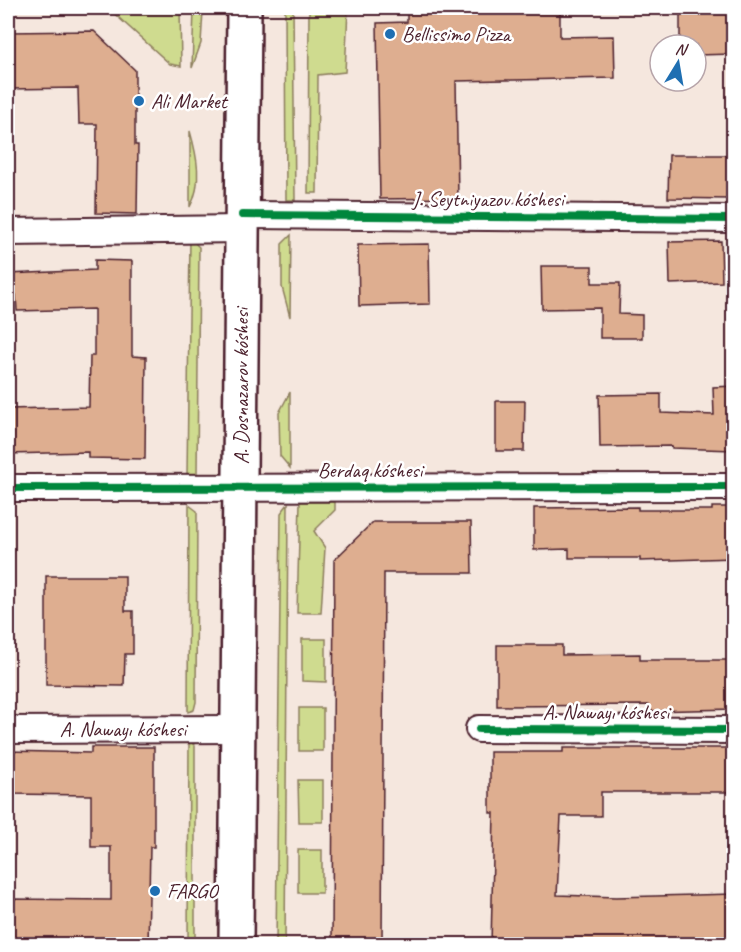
<svg xmlns="http://www.w3.org/2000/svg" width="741" height="952" font-family="Caveat,sans-serif">
<style>
.green{fill:#cfdb8f;stroke:#8c7d5d;stroke-width:1.5}
.building{fill:#deae90;stroke:#4a1f2b;stroke-width:1.5}
.lines{fill:none;stroke-linecap:round;stroke-linejoin:round}
.street-casing{stroke:#4a1f2b;stroke-width:30}
.secondary-casing{stroke:#4a1f2b;stroke-width:38}
.street{stroke:#fff;stroke-width:26}
.secondary{stroke:#fff;stroke-width:33}
.cycleway-casing{stroke:#fff;stroke-width:11}
.cycleway{stroke:#00873e;stroke-width:8}
.poi-dot{fill:#1f6fb2;stroke:#fff;stroke-width:2}
.labels{text-anchor:middle;stroke-width:5;stroke-linejoin:round;paint-order:stroke}
.poi-label{font-size:21px;fill:#4a1f2b;stroke:#fff;text-anchor:start}
.street-label{font-size:21px;fill:#4a1f2b;stroke:#fff}
</style>
<rect width="100%" height="100%" fill="#f5e7de"/>
<filter id="ink" filterUnits="userSpaceOnUse"><feTurbulence type="fractalNoise" baseFrequency=".0167" numOctaves="2"/><feDisplacementMap in="SourceGraphic" scale="12" xChannelSelector="R" yChannelSelector="G"/><feConvolveMatrix kernelMatrix="1 2 1 2 8 2 1 2 1" color-interpolation-filters="sRGB"/></filter>
<g filter="url(#ink)">
<g class="green">
<polygon points="108,8 180,8 181,66 170,64"/>
<polygon points="309,8 348,9 345,72 318,75 317,193 308,193"/>
<polygon points="285,9 293,9 295,200 286,200"/>
<polygon points="194,10 203,11 201,43 192,68"/>
<path d="M190,131C197,156 203,183 190,207Z"/>
<polygon points="291,235 290,317 282,287 282,244"/>
<polygon points="190,239 199,247 197,475 187,475"/>
<polygon points="290,392 290,468 280,456 279,413"/>
<polygon points="300,502 335,502 335,510 314,531 325,548 321,613 297,613"/>
<polygon points="288,504 285,944 276,944 281,513"/>
<polygon points="189,505 197,511 196,702 194,710 188,712"/>
<polygon points="302,639 326,639 326,682 302,681"/>
<rect x="299" y="708" width="24" height="43"/>
<polygon points="189,740 195,746 195,944 188,944"/>
<polygon points="298,780 323,780 323,822 299,822"/>
<rect x="298" y="850" width="24" height="43"/>
</g>
<g class="building">
<polygon points="680,8 734,8 734,54 696,55 696,45 680,45"/>
<polygon points="560,10 560,37 614,36 615,78 456,81 458,198 380,199 377,23 407,22 407,12"/>
<polygon points="94,31 135,70 135,145 138,145 137,214 96,213 97,124 79,124 78,88 8,89 8,32"/>
<polygon points="669,155 730,155 729,199 668,198"/>
<polygon points="721,241 722,282 670,284 669,242"/>
<polygon points="429,244 430,304 359,306 358,245"/>
<polygon points="95,260 132,261 132,356 146,357 145,459 88,458 88,452 8,454 8,409 89,407 90,356 94,356 94,309 17,311 16,295 8,295 8,274 95,270"/>
<polygon points="541,266 592,266 592,283 620,283 619,314 642,315 642,338 600,338 600,308 542,309"/>
<polygon points="734,386 734,450 672,448 672,446 600,447 599,395 661,394 661,413 714,415 713,387"/>
<polygon points="496,401 525,401 524,451 496,451"/>
<polygon points="638,507 638,510 712,510 712,507 734,507 734,558 640,561 640,558 569,558 569,549 534,550 534,508"/>
<polygon points="373,522 471,522 472,573 384,573 382,943 332,943 334,560"/>
<polygon points="46,576 125,576 125,611 133,611 133,654 125,654 124,686 46,685"/>
<polygon points="497,645 562,645 562,655 640,654 640,660 734,660 734,709 649,711 649,705 497,706"/>
<polygon points="91,747 154,747 154,847 150,847 148,945 96,945 96,940 8,939 8,899 111,900 111,847 91,847 91,795 8,794 8,751 91,753"/>
<polygon points="563,748 734,748 734,792 601,792 601,816 561,816 557,895 616,897 734,894 734,945 491,945 494,813 490,813 490,752 563,752"/>
</g>
<g class="lines">
<defs>
<g id="street">
<polyline points="242,215 734,219"/>
<polyline points="8,232 241,229"/>
<polyline points="8,488 734,487"/>
<polyline points="479,729 734,730"/>
<polyline points="8,730 238,729"/>
</g>
<polyline id="secondary" points="236,944 244,8"/>
</defs>
<use href="#street" class="street-casing"/>
<use href="#secondary" class="secondary-casing"/>
<use href="#street" class="street"/>
<use href="#secondary" class="secondary"/>
<defs>
<g id="cycleway">
<polyline points="242,215 734,219"/>
<polyline points="8,488 734,487"/>
<polyline points="479,729 734,730"/>
</g>
</defs>
<use href="#cycleway" class="cycleway-casing"/>
<use href="#cycleway" class="cycleway"/>
</g>
</g>
<g class="poi-dot">
<circle cx="390" cy="34" r="6"/>
<circle cx="139" cy="101" r="6"/>
<circle cx="155" cy="891" r="6"/>
</g>
<g class="labels">
<g class="poi-label">
<text x="402" y="41">Bellissimo Pizza</text>
<text x="151" y="108">Ali Market</text>
<text x="167" y="898">FARGO</text>
</g>
<g class="street-label">
<text x="488" y="206">J. Seytniyazov kóshesi</text>
<text transform="translate(241 386) rotate(-90)" y="7">A. Dosnazarov kóshesi</text>
<text x="370" y="477">Berdaq kóshesi</text>
<text x="606" y="719">A. Nawayı kóshesi</text>
<text x="123" y="736">A. Nawayı kóshesi</text>
</g>
</g>
<rect width="741" height="952" fill="none" stroke="#fff" stroke-width="30"/>
<rect x="15" y="15" width="711" height="922" fill="none" stroke="#4a1f2b" stroke-width="2" filter="url(#ink)"/>
<g transform="translate(678 63) rotate(11)"><circle r="28" fill="#ffffff" stroke="#b7a5aa" stroke-width="1.5"/>
<path d="M0-4.5L10 22L0 15L-10 22Z" fill="#1f6fb2"/>
<text y="-9" font-size="16" font-weight="bold" text-anchor="middle" fill="#4a1f2b">N</text>
</g>
</svg>
